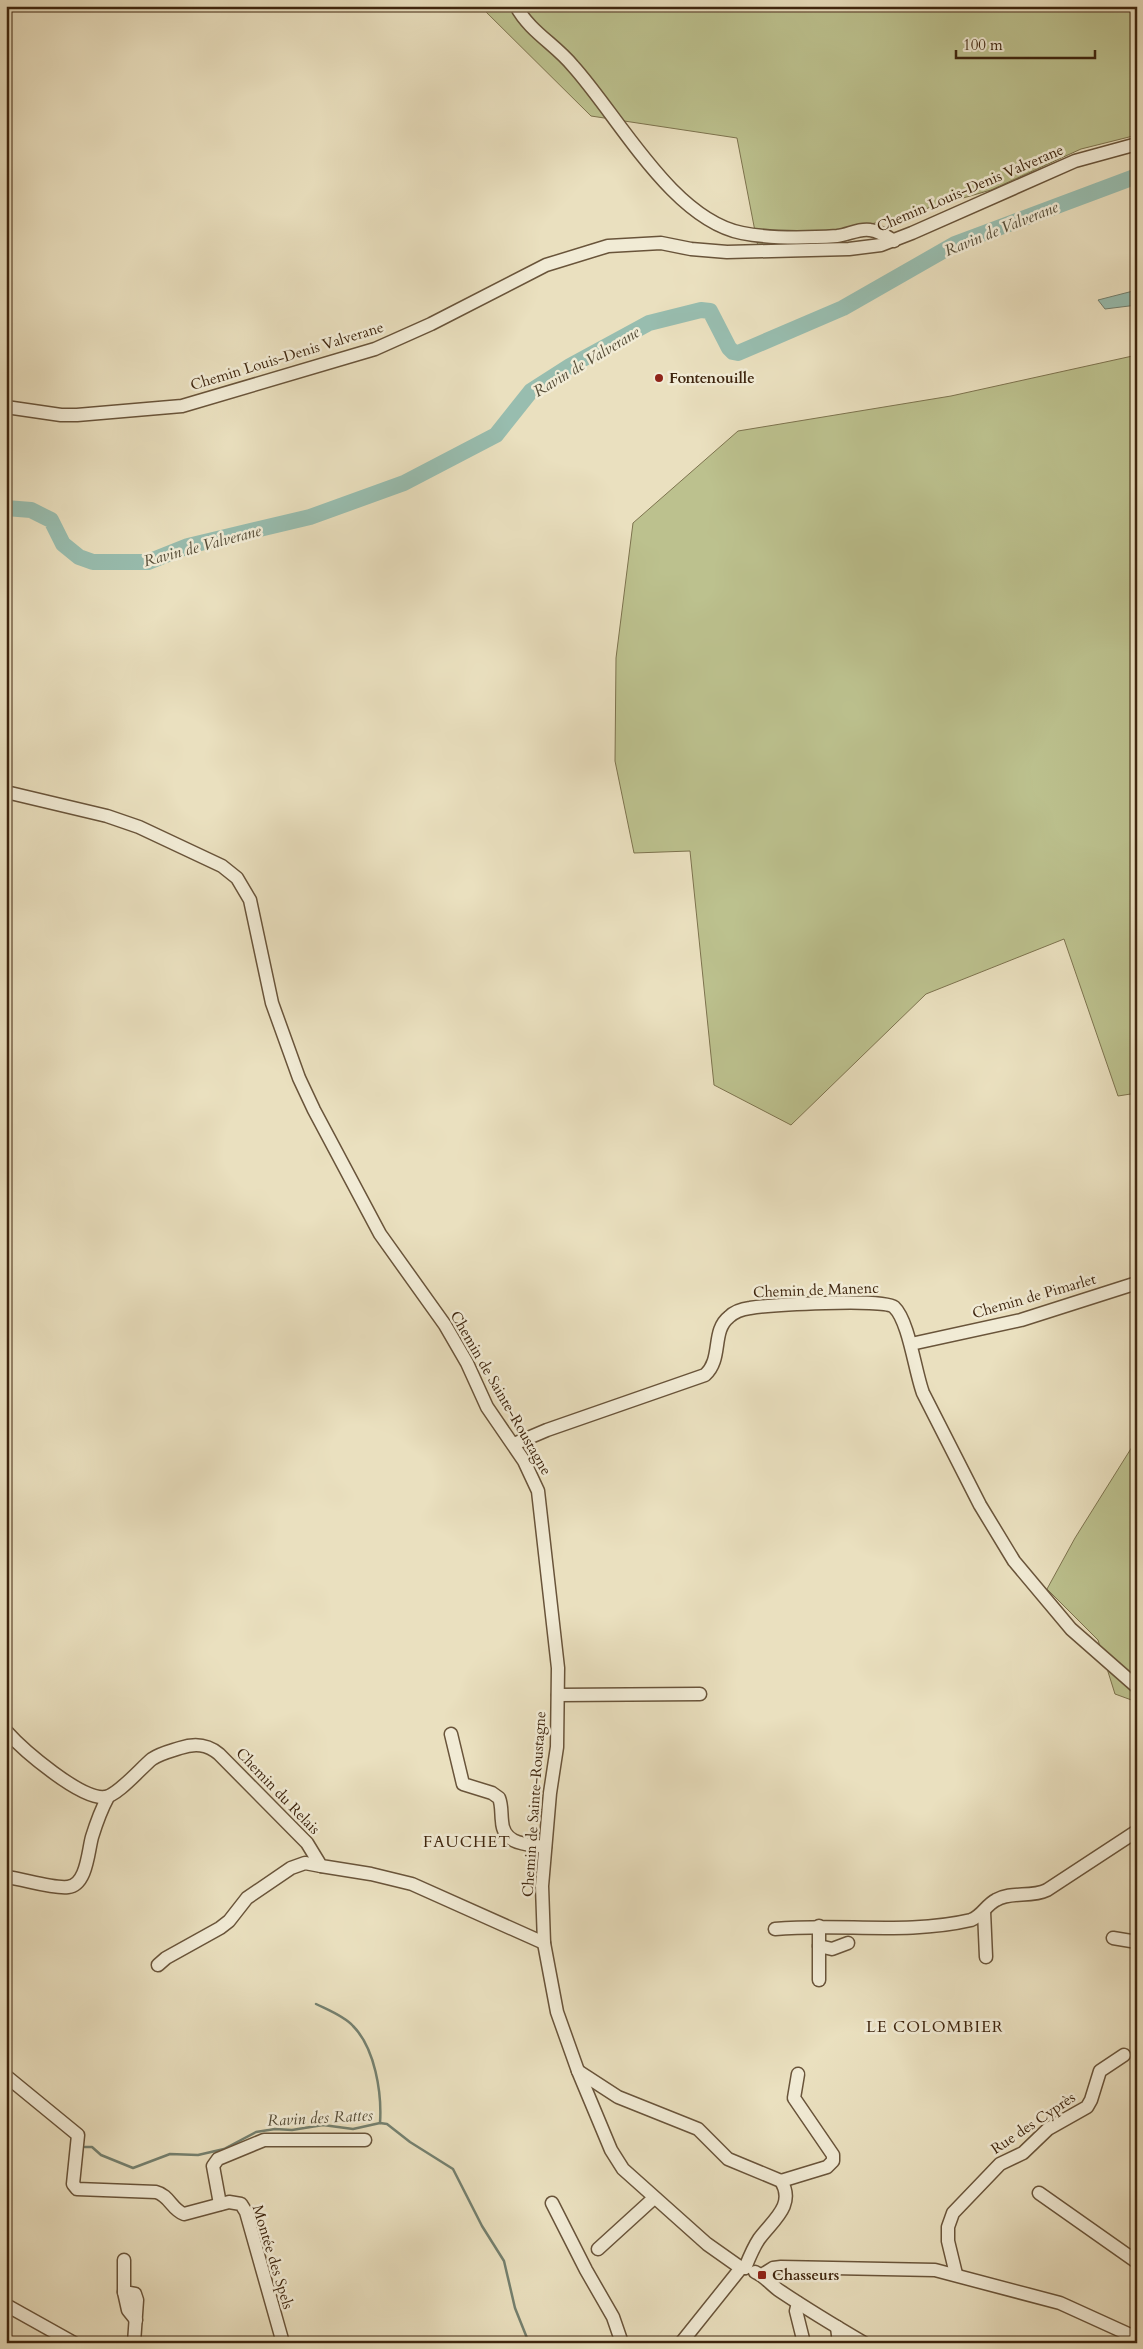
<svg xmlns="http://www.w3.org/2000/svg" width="1143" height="2349" font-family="Cardo,serif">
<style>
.green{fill:#bcc18e;stroke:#7d734e}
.water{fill:#98bdaf;stroke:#74806f}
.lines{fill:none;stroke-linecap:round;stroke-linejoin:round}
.stream{stroke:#74806f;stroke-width:2.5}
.river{stroke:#98bdaf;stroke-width:16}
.minor-casing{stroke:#69543a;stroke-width:15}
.minor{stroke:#f1ebd5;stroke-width:12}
.poi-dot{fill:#8f2418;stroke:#f1ebd5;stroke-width:2}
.labels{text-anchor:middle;stroke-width:5;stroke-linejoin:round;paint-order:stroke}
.street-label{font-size:15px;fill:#3e250e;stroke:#f1ebd5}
.poi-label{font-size:15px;font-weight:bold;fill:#3e250e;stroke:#f1ebd5;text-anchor:start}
.water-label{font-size:16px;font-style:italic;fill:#544b36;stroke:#f1ebd5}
.neighbourhood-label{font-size:16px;letter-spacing:1px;fill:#3e250e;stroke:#f1ebd5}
</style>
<rect width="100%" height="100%" fill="#eae0bf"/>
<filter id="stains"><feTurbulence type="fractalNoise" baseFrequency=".004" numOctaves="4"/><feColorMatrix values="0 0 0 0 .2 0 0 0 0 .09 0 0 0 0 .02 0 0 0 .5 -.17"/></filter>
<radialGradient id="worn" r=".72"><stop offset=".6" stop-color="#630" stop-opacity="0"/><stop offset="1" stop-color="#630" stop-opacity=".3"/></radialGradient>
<g class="green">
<polygon points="480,6 1137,6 1137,135 1081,149 991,190 883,221 759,252 737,138 591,116"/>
<polygon points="1137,355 1137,1093 1118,1096 1064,939 926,994 791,1125 714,1085 690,851 634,853 615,761 616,658 633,523 738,431 951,396"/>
<polygon points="1137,1439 1137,1702 1115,1694 1098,1640 1047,1589 1075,1538"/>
</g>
<polygon class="water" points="1137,290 1137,305 1105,309 1098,300"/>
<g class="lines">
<g class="stream">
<path d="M316,2004C328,2010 344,2016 353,2026C375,2048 382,2093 380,2123"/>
<polyline points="85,2147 92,2147 101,2155 133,2168 170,2154 198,2155 224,2149 256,2132 275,2129 292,2130 323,2125 353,2129 380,2123 387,2124 410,2142 453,2169 482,2226 504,2261 515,2308 529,2343"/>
</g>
<polyline class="river" points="6,508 31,510 51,520 63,544 79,557 93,562 148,562 188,546 310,517 404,483 496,435 531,391 570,366 649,323 701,310 710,311 729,348 733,352 738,353 843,308 955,244 1137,176"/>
<defs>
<g id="minor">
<path d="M516,6C530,32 555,44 573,66C619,117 672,219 742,233C772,239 807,238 837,236C848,235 859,228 870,230C879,231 886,236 894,241"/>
<polyline points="6,407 61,415 77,415 182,406 375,349 431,324 546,265 608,246 661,243 691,249 727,252 849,249 881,245 912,233 1075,161 1137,144"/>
<polyline points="6,792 107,816 139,827 222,866 237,878 250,900 272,1003 299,1078 314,1110 380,1234 445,1325 467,1363 487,1407 524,1461 538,1491 558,1668 557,1747 550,1793 542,1886 544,1943 557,2012 578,2071 611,2150 623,2169 707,2244 741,2268"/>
<polyline points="911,1344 1021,1320 1137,1283"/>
<path d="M514,1444L547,1430L705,1375C723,1359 711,1331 729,1317C735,1311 742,1309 750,1308C769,1305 883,1298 894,1307C909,1321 915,1372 923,1393L980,1505L1014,1561L1071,1629L1137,1687"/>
<polyline points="558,1695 700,1694"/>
<path d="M6,1731C23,1750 81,1800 105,1797C117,1796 141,1768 152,1759C161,1753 171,1751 180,1748C195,1743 207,1744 219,1754L307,1843L321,1866L371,1874L412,1884L544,1943"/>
<path d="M451,1734L463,1784L492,1793L499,1798C502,1805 501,1814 502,1821C503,1845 527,1844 545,1847"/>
<path d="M6,1877C24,1879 52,1889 68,1887C87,1885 88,1851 92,1837C96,1824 101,1810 108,1797"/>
<polyline points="984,1911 986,1957"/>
<path d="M775,1929C840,1923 907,1935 971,1920C982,1916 986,1905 996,1900C1011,1891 1031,1898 1047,1890L1137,1831"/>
<polyline points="1113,1938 1137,1942"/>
<polyline points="819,1946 832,1949 848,1943"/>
<polyline points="158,1965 166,1958 220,1928 229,1921 247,1898 291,1868 305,1863 321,1866"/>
<polyline points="819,1980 819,1926"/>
<path d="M578,2071L618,2097L698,2129L728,2159L781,2181C796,2205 772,2221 759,2239C753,2248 749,2258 745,2268"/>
<path d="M6,2076L78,2135L73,2184L77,2189L156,2192C169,2195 172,2210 184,2214L229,2202L241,2204L246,2212L283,2343"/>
<polyline points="781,2181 827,2167 833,2161 833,2155 794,2098 798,2074"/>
<polyline points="1039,2193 1137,2262"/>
<polyline points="552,2203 586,2270 613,2317 622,2343"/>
<polyline points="220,2204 213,2166 218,2159 264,2140 365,2140"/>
<polyline points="598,2249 654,2198"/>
<polyline points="124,2260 124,2292 135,2294 137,2300 134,2343"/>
<path d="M755,2272C766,2277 771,2285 780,2291C807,2309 835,2326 864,2343"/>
<polyline points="956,2274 948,2241 948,2227 953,2213 1000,2164 1023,2153 1048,2129 1087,2107 1091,2100 1100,2071 1124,2055"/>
<polyline points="762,2275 773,2268 781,2267 935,2270 1060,2303 1137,2338"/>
<polyline points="124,2292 128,2310 136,2320"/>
<polyline points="798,2303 796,2311 804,2343"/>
<polyline points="6,2305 74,2343"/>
<polyline points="837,2327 839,2343"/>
<polyline points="681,2343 741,2268 745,2268"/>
</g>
</defs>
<use href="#minor" class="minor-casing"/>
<use href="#minor" class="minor"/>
</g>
<g class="poi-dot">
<circle cx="659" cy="378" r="5"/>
<rect x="757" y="2270" width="10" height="10" rx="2.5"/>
</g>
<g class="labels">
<g class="street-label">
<text transform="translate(970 188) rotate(-23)" y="5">Chemin Louis-Denis Valverane</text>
<text transform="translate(287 356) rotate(-17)" y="5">Chemin Louis-Denis Valverane</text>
<text transform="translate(816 1290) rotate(-2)" y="5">Chemin de Manenc</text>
<text transform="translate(1034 1296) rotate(-16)" y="5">Chemin de Pimarlet</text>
<text transform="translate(501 1393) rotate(60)" y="5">Chemin de Sainte-Roustagne</text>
<text transform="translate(278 1791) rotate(46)" y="5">Chemin du Relais</text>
<text transform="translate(534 1804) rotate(-86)" y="5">Chemin de Sainte-Roustagne</text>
<text transform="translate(1033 2123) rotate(-34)" y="5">Rue des Cyprès</text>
<text transform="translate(273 2257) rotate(73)" y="5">Montée des Spels</text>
</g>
<g class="poi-label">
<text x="669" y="383">Fontenouille</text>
<text x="772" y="2280">Chasseurs</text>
</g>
<g class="water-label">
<text transform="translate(1001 228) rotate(-22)" y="6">Ravin de Valverane</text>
<text transform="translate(586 361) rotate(-31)" y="6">Ravin de Valverane</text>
<text transform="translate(202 545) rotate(-15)" y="6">Ravin de Valverane</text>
<text transform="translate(320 2117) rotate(-3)" y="6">Ravin des Rattes</text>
</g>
<g class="neighbourhood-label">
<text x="467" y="1847">FAUCHET</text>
<text x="935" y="2032">LE COLOMBIER</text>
</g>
</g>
<rect width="1143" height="2349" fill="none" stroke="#eae0bf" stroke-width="25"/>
<rect x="8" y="8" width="1128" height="2334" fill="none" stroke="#3e250e" stroke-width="2.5"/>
<rect x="12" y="12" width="1118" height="2324" fill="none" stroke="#3e250e"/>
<path d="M956 50v8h139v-8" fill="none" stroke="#3e250e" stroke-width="2.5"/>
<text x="963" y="50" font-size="15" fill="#3e250e" stroke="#f1ebd5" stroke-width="4" paint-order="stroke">100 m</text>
<rect width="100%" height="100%" filter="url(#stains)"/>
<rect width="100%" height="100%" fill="url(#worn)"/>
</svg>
